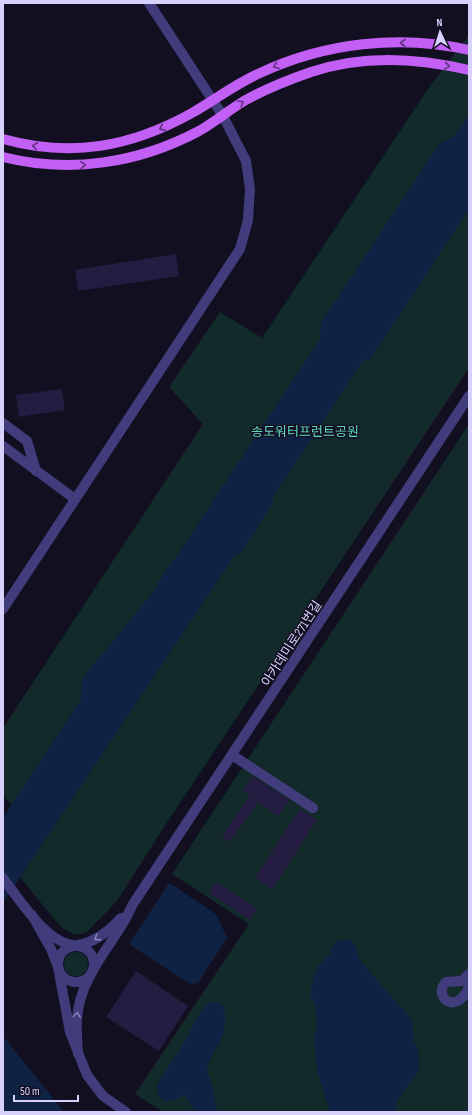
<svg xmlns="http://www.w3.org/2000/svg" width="472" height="1115" font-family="'Sofia Sans Condensed','Noto Sans KR',sans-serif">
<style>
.green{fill:#122b2a}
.water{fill:#102243}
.building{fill:#241c41}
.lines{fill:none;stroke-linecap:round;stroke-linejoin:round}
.minor{stroke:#413d7d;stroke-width:10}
.major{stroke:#c25ff5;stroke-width:10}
.oneway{stroke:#613380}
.oneway2{stroke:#8580b6}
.labels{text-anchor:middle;stroke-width:3;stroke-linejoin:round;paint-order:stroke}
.park-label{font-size:13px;fill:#62d7be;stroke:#120f21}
.street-label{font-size:13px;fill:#d8d1fc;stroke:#120f21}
</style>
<rect width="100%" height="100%" fill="#120f21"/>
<g class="green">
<polygon points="469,35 469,368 166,824 117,901 87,932 82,934 73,934 64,929 59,925 20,877 3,903 3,818 12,805 3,796 3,728 203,424 169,387 220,312 262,338 430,86"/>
<polygon points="469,424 469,1112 163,1112 135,1094 249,924 172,874"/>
<circle cx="76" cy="964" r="12"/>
</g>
<g class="water">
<polygon points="469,114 469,209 371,358 362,362 273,497 273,503 241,553 235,555 3,903 3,818 81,699 82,679 153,592 165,571 172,563 320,339 321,323 439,144 455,136"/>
<polygon points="169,883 216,914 227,938 198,983 190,984 129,944"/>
<polygon points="340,940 350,940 355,945 359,959 412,1020 414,1041 418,1049 419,1070 397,1101 396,1112 330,1112 317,1071 314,1040 317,1025 316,1011 314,1002 310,996 311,987 315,972 319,964 329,955 335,942"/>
<path d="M212,1002C230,1000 226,1026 222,1037C218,1048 209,1057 207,1069L214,1093L217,1112H196L184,1095L173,1101H164L158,1095L157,1087L161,1077L179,1051L203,1007Z"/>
<polygon points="3,1036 64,1112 3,1112"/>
</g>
<g class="building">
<polygon points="176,254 179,276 78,291 75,270"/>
<polygon points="62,389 65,410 19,417 16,395"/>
<polygon points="253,776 289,800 278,816 258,802 230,842 222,836 250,795 243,790"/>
<polygon points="300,809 317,820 272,889 255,878"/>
<polygon points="216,882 257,909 250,920 209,893"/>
<polygon points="136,971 188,1006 159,1051 106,1017"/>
</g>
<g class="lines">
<g class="minor">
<polyline points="3,423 27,441 36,471"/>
<polyline points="3,446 75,499"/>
<polyline points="3,609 240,249 248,220 250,189 246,161 223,116 149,3"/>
<polyline points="232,755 313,808"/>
<path d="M3,878C19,899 46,942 73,945"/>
<polyline points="32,915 51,949 58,967 70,1032 87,1075 103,1096 126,1112"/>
<path d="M77,945C95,943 109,931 121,918"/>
<circle cx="76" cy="964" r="18"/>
<path d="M469,974L462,981L446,982C432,996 456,1017 469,987"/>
<path d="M78,1054C77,1036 75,1019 80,1001C87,974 105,952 120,928C125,921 129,912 133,904L469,396"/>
</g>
<g class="major">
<path d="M3,139C71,158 131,147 192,113C215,100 235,84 260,73C324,43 400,34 469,50"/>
<path d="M3,157C70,174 139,163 199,131C215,122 229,110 244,101C265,89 288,80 311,72C361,55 418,58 469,70"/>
</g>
</g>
<defs><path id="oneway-chevron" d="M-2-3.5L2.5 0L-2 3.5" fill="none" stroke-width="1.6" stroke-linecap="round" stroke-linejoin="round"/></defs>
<g class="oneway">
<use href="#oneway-chevron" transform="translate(403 43) rotate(-180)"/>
<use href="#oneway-chevron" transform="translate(276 66) rotate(158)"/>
<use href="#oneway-chevron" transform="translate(447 66) rotate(9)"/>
<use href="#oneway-chevron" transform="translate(241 103) rotate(-31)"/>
<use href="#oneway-chevron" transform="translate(162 128) rotate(156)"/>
<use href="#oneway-chevron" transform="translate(35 146) rotate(-173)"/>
<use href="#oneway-chevron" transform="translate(83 165) rotate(-3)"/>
</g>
<g class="oneway2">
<use href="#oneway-chevron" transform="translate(97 938) rotate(147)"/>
<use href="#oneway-chevron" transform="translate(77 1015) rotate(-83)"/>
</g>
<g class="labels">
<g class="park-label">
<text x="305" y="436">송도워터프런트공원</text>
</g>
<g class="street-label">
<text transform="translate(291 643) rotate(-57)" y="5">아카데미로271번길</text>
</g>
</g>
<rect width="472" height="1115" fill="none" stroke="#d8d1fc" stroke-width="8"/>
<g transform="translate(440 32) rotate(356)" stroke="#120f21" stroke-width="3" paint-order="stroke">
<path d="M0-3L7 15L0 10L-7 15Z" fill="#d8d1fc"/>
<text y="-6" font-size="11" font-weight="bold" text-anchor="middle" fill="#d8d1fc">N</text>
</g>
<path d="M14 1095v6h64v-6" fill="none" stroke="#d8d1fc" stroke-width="2"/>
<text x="20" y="1095" font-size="12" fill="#d8d1fc" stroke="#120f21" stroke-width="3" paint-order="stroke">50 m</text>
</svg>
